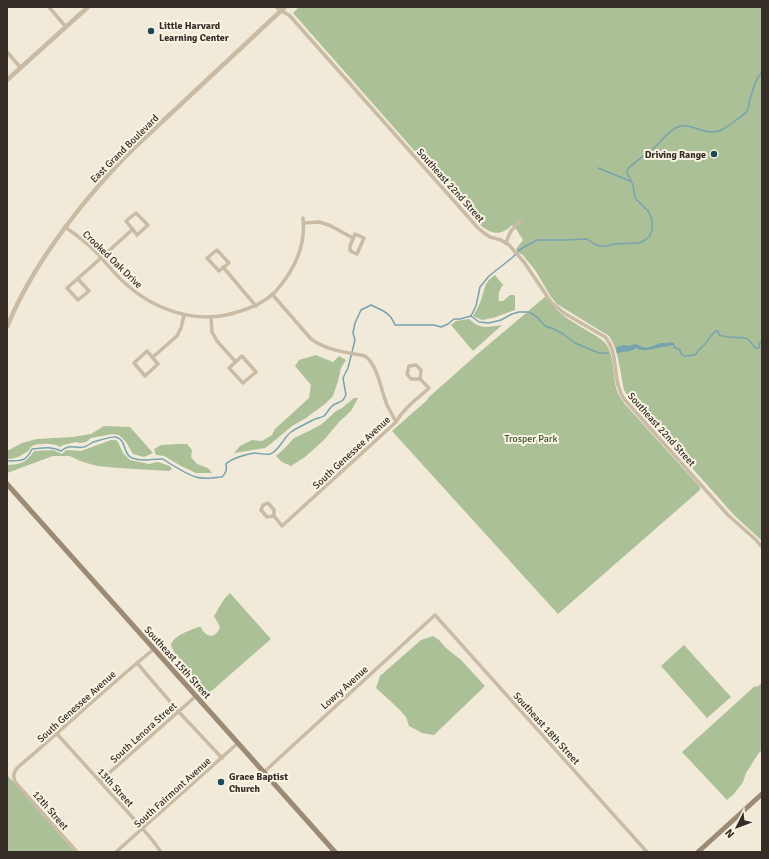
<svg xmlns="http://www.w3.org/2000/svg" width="769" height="859" font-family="Signika,sans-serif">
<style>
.green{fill:#acc098}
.water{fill:#77a3af}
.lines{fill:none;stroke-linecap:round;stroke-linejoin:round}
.stream{stroke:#77a3af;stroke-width:1.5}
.minor{stroke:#c9bba4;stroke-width:3.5}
.tertiary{stroke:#c9bba4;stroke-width:4.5}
.secondary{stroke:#9d8a75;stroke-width:5}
.poi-dot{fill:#1b4956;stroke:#f9f3e4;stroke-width:1.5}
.labels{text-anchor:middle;stroke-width:4;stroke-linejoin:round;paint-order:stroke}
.poi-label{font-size:10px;font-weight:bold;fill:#352d26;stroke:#f9f3e4;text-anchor:start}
.street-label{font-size:10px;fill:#352d26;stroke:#f9f3e4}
.park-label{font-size:10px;fill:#3d5329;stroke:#f9f3e4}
</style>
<rect width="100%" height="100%" fill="#f1ead8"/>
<g class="green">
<path d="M299,7H762V541L734,515L627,395L624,390C621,375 618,348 609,336L557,304L551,297L535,270L522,254H520L516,249L523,240L516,229L512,225C500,237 491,234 479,224L293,13Z"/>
<path d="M495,275L503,285C499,290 498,294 499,301H503L510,295H514L515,296V310L493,318L482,320L473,316C476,311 479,306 481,300C485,289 484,282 495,275Z"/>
<path d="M546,296C558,314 568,319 586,330C593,334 601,338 606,344C614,354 613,375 616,387C617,393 621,398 624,403L700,487V490L558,614L392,431L425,402L428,399V398L474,357Z"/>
<path d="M469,319C481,330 487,327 502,325L473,351L451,325L456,321Z"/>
<polygon points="316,355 333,362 339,356 346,360 341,368 338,381 333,396 325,404 306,418 292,426 273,442 265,448 234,453 240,446 252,440 262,441 272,435 275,429 309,398 311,385 295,366 299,360"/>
<polygon points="354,398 358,398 351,411 339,422 324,440 305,457 291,466 282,462 276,456 285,448 294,438 309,431 322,424 336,411 342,408"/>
<path d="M104,426L130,427L153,453L144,457L133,454L126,442L119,435L112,434L91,438L86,442L80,443L76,442L63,445L60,447C55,443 38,443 32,446C30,448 30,449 28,451C21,456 15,459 7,459V451L22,443L37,439L73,437L91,434Z"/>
<path d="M111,440H116L118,442L123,453L130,460L149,464L158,462L170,466L172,469L169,471L119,468L97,466L80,461L70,456H53L15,470L7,473V465C20,465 27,462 34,451L53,450L62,454L66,450L81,451Z"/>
<polygon points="178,444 187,444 192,450 191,457 197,464 208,468 212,473 196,473 181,466 164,456 156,455 154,449 161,445"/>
<path d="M230,593L271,639L208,694L201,684L197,682L191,676L187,667L174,652L171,645C174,635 189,631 198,627H201C202,629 203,632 205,633C211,639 218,634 220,627L214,616C220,607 222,600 230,593Z"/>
<polygon points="433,636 439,640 446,648 461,660 485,686 434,735 422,733 409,726 406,717 399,709 376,688 380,676 421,640"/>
<polygon points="684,645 731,697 707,718 661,666"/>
<polygon points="762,683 762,750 758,754 746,773 743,782 734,794 727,800 682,752 755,686 757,687"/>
<polygon points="7,775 75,852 7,852"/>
</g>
<path class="water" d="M673,342V345C670,346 666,346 663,347C654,348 645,353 636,348C630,353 624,351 617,353L616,347L624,345L629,346L635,344L646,348L656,345L660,343H666Z"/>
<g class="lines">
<g class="stream">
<polyline points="598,168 630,181"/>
<polyline points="471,316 479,322 489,323 501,320 512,314 519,312 529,312 537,317 545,326 554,329 563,334 575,343 599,353 608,353"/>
<path d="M673,344H674V347L680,350L681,354L685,356L695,355C699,349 701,348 705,344C709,340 711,334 716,331H718L719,335C723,336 726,337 729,337C744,339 745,333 755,348H759L760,342H762"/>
<path d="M7,461C21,460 25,463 32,449C43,448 51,446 61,451C70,443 75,449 84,447C87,446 90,444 93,442C97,441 113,436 116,437C127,440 123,455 132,458C144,463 152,458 163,459C172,465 186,474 196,477C204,480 214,477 222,477C226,473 227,470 226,464C230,459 247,454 254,453C259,453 265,455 270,454C279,451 284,437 291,432C298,427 306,424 313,420C316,418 321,418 324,416C327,413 329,409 332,406C335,403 340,403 343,400C344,399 345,397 346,395L343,378L348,368L355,340L353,333L355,323L361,310L371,305C383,311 390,312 395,325H434L441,327L448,324L454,319H460L471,316L476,306L480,287L489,276L513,257L519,250L537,240H566L587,239L596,245L601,246H608L614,244L639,243L645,240L649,237L652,230V219L648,211L635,198L633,185L627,173V170C634,162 642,157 651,151C659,144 670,128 681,126C695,124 709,138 723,129C727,127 744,115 747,111C748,109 749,105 749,102C753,91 754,80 762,72"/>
</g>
<g class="minor">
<polyline points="49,7 66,27"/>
<path d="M276,7L290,16L478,228L484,233L490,237L501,240L509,245L524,262L551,302L557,307L564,313L605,337C620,354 611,379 624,399L728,515L756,540L762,547"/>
<polyline points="7,52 21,68"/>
<polygon points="136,213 148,225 137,235 126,221"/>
<polyline points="304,223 319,222 329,225 353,238"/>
<path d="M65,227C75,234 85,241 94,250C105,261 115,275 127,285C154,309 191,322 226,315C244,311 262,305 275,292C294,271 306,246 303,218"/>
<polygon points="355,234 364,238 357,254 352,252 350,250 350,246"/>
<path d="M506,243C509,234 512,227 520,222"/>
<polygon points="217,250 229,263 219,271 207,258"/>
<polyline points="223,267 256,306"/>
<path d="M78,279L89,291L78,300L67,288C89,269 111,249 133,229"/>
<path d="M272,294L311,339C328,351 345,352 365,356C378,365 381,391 387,405C390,411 393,416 396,422"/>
<polyline points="211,317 212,332 217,341 235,361"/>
<polygon points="147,351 158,364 145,376 134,363"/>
<polygon points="242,356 256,372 243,383 229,368"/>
<polyline points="153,357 177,336 181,328 184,315"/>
<path d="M274,516L267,517L261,510L263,505L268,503L274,510V516L282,526L396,422C404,408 417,399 429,388L420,379L421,370L416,365L409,366L407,374L411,379H420"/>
<polyline points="137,663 178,711 222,758"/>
<polyline points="57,734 143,829 153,841 161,852"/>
<polyline points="264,772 435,615 647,852"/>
<polyline points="100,781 196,696"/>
<path d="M77,852L15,782C13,776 13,774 17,768C63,729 107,687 154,649"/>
<polyline points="116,852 238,743"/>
</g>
<g class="tertiary">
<polyline points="7,80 88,7"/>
<path d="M7,327C15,307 24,290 35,272C63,226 97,185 135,147L285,7"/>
</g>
<g class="secondary">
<polyline points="7,484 335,852"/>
<polyline points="698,852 762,794"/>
</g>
</g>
<g class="poi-dot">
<circle cx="151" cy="31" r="4"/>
<circle cx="714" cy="154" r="4"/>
<circle cx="221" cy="782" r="4"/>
</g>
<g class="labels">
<g class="poi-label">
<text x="159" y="29">Little Harvard<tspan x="159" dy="12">Learning Center</tspan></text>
<text x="706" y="158" text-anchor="end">Driving Range</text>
<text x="229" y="780">Grace Baptist<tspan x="229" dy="12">Church</tspan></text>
</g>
<g class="street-label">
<text transform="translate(124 148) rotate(-45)" y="4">East Grand Boulevard</text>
<text transform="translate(451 185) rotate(48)" y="4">Southeast 22nd Street</text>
<text transform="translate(113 259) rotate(44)" y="4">Crooked Oak Drive</text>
<text transform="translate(662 429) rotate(48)" y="4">Southeast 22nd Street</text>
<text transform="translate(351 452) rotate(-43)" y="4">South Genessee Avenue</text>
<text transform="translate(178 662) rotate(48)" y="4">Southeast 15th Street</text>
<text transform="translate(344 687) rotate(-42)" y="4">Lowry Avenue</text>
<text transform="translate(76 706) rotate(-42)" y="4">South Genessee Avenue</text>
<text transform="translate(547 728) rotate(48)" y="4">Southeast 18th Street</text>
<text transform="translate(143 732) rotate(-42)" y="4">South Lenora Street</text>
<text transform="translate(116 787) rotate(48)" y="4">13th Street</text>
<text transform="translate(172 792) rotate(-42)" y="4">South Fairmont Avenue</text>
<text transform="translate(51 810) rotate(49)" y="4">12th Street</text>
</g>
<g class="park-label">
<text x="531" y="442">Trosper Park</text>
</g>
</g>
<rect width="769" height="859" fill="none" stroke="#352d26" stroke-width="16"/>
<g transform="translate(737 827) rotate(228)" stroke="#f9f3e4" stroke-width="3" paint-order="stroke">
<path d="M0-3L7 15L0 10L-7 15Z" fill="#352d26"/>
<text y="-6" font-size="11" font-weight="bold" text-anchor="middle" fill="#352d26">N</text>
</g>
</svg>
